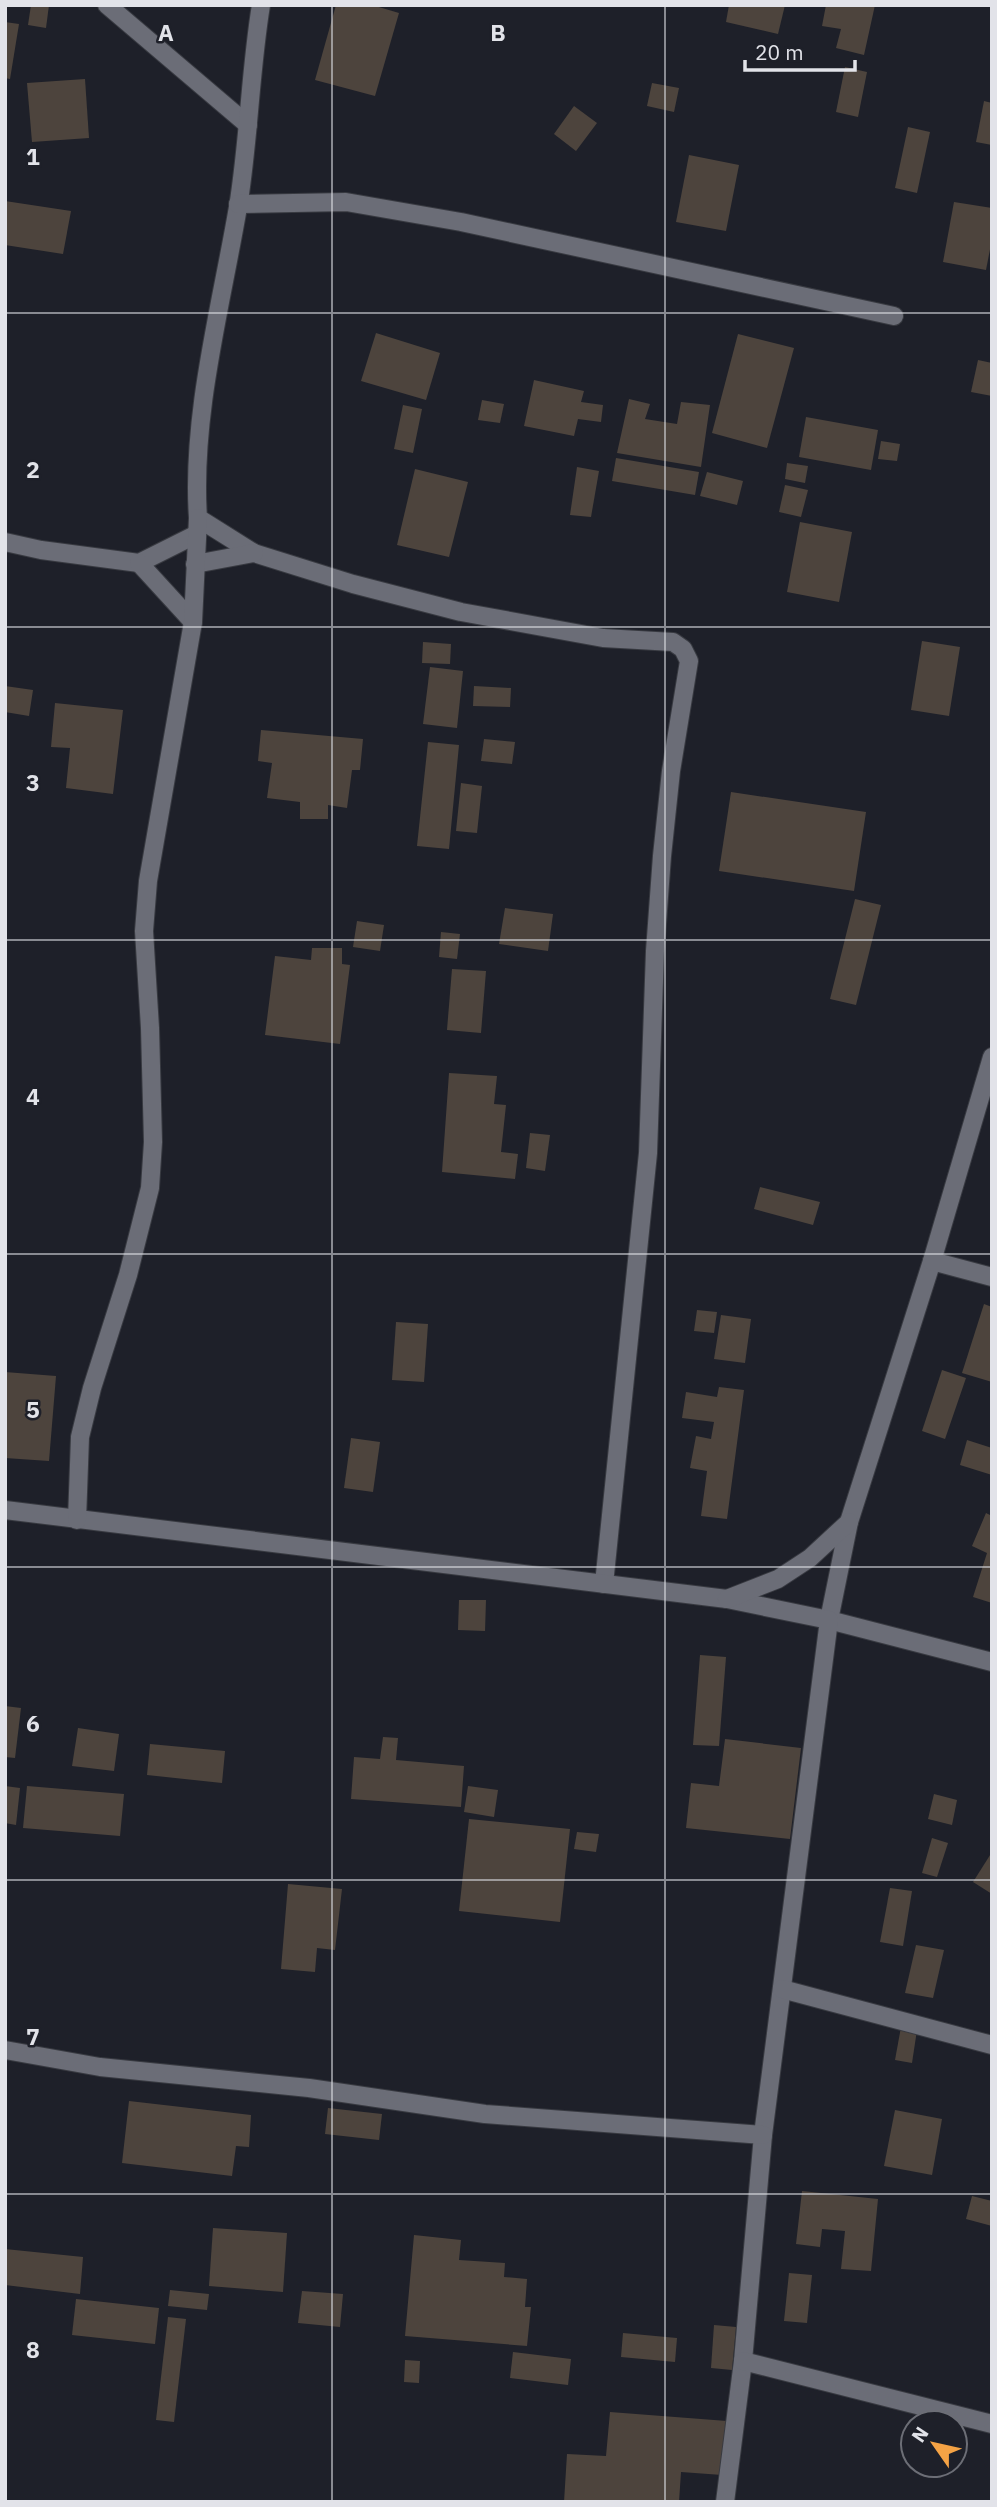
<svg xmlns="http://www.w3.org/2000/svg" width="997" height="2507" font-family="'IBM Plex Sans',sans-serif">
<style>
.building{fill:#4d443d}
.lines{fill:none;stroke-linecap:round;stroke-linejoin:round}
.minor-casing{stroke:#383a41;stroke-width:20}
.minor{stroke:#6b6d77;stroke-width:18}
.grid{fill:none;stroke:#e2e3e9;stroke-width:2;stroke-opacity:0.55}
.grid-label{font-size:23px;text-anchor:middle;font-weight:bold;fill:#e2e3e9;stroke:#1e2029;stroke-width:5;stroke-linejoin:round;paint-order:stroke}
</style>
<rect width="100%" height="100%" fill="#1e2029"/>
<g class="building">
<polygon points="31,5 49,5 46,28 28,25"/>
<polygon points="336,5 372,5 399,13 375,96 315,80"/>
<polygon points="729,5 785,5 778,34 726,22"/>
<polygon points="826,5 875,5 864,55 836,48 841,29 822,26"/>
<polygon points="5,22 19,24 10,79 5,78"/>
<polygon points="845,67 867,72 858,117 836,112"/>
<polygon points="85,79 89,138 32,142 27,83"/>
<polygon points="652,83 679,88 674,112 647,106"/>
<polygon points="984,101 992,103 992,145 976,142"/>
<polygon points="574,106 597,123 576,151 554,134"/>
<polygon points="908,127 930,132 917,193 895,188"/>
<polygon points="689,155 739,165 726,231 676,222"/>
<polygon points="5,201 71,211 63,254 5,245"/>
<polygon points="954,202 992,208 992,239 986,270 943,262"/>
<polygon points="376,333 440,353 426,400 361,381"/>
<polygon points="738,334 794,348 767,448 712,433"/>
<polygon points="978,360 992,363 992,396 971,392"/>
<polygon points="534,380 584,391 581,402 603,405 601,422 578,419 574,436 524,426"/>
<polygon points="629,399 650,404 645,419 677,424 681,402 710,405 701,467 617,453"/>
<polygon points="482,400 504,404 500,423 478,420"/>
<polygon points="403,405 422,409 413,453 394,449"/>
<polygon points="806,417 878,430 871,470 799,457"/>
<polygon points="881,441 900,444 897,461 878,459"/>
<polygon points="616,458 699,472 695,495 612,481"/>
<polygon points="787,463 808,466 805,483 785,479"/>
<polygon points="577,467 599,471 591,517 570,515"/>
<polygon points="415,469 468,482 449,557 397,545"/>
<polygon points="707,472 743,481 737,505 700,496"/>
<polygon points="785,485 808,490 801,517 779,512"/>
<polygon points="800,522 852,532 839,602 787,592"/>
<polygon points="922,641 960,647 949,716 911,710"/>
<polygon points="423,642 451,644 450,664 422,663"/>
<polygon points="430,667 463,671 457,728 423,724"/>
<polygon points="5,686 33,690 29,716 5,712"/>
<polygon points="474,686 511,688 510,707 473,706"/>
<polygon points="55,703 123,710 113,794 66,788 70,748 51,747"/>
<polygon points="261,730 363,739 360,770 352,770 347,808 328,805 328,819 300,819 300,802 267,798 272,763 258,761"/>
<polygon points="484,739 515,742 512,764 481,761"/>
<polygon points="428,742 459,745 449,849 417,846"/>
<polygon points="461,783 482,786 477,833 456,831"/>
<polygon points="731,792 866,812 854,891 719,871"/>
<polygon points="855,899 881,905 856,1005 830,999"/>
<polygon points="505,908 553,914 548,951 499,944"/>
<polygon points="357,921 384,925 380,951 353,947"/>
<polygon points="441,932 460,934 457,959 439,957"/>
<polygon points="312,948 342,948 342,964 350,965 340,1044 265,1035 275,956 311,960"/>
<polygon points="452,969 486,971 481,1033 447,1030"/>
<polygon points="449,1073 497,1076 494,1104 506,1105 501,1152 518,1154 515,1179 442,1172"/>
<polygon points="530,1133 550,1135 545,1171 526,1168"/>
<polygon points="760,1187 820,1202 813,1225 754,1209"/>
<polygon points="984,1304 992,1307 992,1382 962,1373"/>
<polygon points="697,1310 717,1312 714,1333 694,1331"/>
<polygon points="721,1315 751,1319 745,1363 714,1359"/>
<polygon points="396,1322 428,1324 424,1382 392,1380"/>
<polygon points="942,1370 966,1378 945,1439 922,1431"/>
<polygon points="5,1372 56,1376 49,1461 5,1458"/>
<polygon points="719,1387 744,1390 727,1519 701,1516 707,1471 690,1468 696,1436 711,1439 714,1422 682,1418 686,1392 717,1397"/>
<polygon points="351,1438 380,1442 373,1492 344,1488"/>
<polygon points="967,1440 992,1448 992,1475 960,1465"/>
<polygon points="986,1513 992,1516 992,1603 973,1597 987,1553 972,1546"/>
<polygon points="459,1600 486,1600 485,1631 458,1630"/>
<polygon points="700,1655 726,1657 719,1746 693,1745"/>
<polygon points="5,1706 21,1708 15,1758 5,1757"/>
<polygon points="78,1728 119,1734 114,1771 72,1766"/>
<polygon points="383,1737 398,1738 396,1760 464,1766 461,1807 351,1799 354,1757 380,1759"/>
<polygon points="725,1739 801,1748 790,1839 686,1828 691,1783 719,1786"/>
<polygon points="150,1744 225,1751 222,1783 147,1775"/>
<polygon points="5,1786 20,1788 16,1825 5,1823"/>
<polygon points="27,1786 124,1794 120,1836 23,1828"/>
<polygon points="468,1786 498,1790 494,1817 464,1812"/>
<polygon points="934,1794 957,1800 952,1825 928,1819"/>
<polygon points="469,1819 570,1829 560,1922 459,1911"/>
<polygon points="577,1832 599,1834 596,1852 574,1849"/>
<polygon points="932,1838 948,1843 937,1877 922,1873"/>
<polygon points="992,1852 992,1894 973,1882"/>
<polygon points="288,1884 342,1889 335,1950 317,1948 315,1972 281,1969"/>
<polygon points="890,1888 912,1891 903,1946 880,1942"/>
<polygon points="916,1945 944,1950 933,1998 905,1993"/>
<polygon points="901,2027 917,2030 912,2063 895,2060"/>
<polygon points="129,2101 251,2115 249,2147 236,2146 232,2176 122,2163"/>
<polygon points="328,2108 382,2114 379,2140 325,2134"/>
<polygon points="895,2110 942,2119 932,2175 884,2166"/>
<polygon points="802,2191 878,2199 871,2271 841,2269 845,2231 822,2229 820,2247 796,2244"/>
<polygon points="972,2196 992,2201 992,2226 966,2219"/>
<polygon points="213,2228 287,2233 283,2292 209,2286"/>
<polygon points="414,2235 461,2240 459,2260 505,2263 504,2277 527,2279 525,2307 531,2307 527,2346 405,2336"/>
<polygon points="5,2249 83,2257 80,2294 5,2285"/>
<polygon points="789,2273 812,2275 807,2323 784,2321"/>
<polygon points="170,2290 209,2294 207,2310 168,2306"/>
<polygon points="302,2291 343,2294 340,2327 298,2323"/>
<polygon points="76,2299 159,2308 155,2344 72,2335"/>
<polygon points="168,2317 186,2319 174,2422 156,2420"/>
<polygon points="714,2325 736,2327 732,2370 711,2368"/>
<polygon points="623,2333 677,2338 675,2362 621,2357"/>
<polygon points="513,2352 571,2359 568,2385 510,2378"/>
<polygon points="405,2360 420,2361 419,2383 404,2382"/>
<polygon points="610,2412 727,2421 722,2475 681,2472 679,2502 564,2502 567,2454 606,2456"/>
</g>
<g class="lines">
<defs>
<g id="minor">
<polyline points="107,5 248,125"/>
<path d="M261,5C250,72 249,140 238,207C221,307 191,416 198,518L254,553L353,584L461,612L603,638L673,642L683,649L689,661L671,771L662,856L655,951L648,1153L604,1584"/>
<polyline points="238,204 346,202 461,222 894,316"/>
<polyline points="5,542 41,550 139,563 197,534"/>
<polyline points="139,563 193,622"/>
<polyline points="195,564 254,553"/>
<polyline points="992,1057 932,1261 849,1522 829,1620 992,1662"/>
<polyline points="932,1261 992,1277"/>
<polyline points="5,1510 727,1599 829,1620 763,2135 743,2361 725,2502"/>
<polyline points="77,1520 80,1437 92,1388 128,1275 150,1188 153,1142 150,1028 144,931 148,881 193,622 198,518"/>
<polyline points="727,1599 778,1579 810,1558 849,1522"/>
<polyline points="782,1989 992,2045"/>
<polyline points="5,2050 100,2067 309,2088 485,2114 763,2135"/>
<polyline points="743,2361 992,2424"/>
</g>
</defs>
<use href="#minor" class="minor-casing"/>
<use href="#minor" class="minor"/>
</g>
<path class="grid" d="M332,5V2502M665,5V2502M5,313H992M5,627H992M5,940H992M5,1254H992M5,1567H992M5,1880H992M5,2194H992"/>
<g class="grid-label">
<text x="166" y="41">A</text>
<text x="498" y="41">B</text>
<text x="33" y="165">1</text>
<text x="33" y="478">2</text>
<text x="33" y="791">3</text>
<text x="33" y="1105">4</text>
<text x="33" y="1418">5</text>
<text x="33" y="1732">6</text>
<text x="33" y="2045">7</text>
<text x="33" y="2358">8</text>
</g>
<rect width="997" height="2507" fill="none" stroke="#e2e3e9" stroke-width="14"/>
<g transform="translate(934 2444) rotate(304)"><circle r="33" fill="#1e2029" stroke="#6c6e76" stroke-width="2"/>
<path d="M0-5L12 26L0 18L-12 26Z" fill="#f5a345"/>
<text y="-10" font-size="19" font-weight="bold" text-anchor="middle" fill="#e2e3e9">N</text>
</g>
<path d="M745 60v10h110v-10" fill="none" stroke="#e2e3e9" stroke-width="3.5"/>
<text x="755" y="60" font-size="21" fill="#e2e3e9" stroke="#1e2029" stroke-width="5" paint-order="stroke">20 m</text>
</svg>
